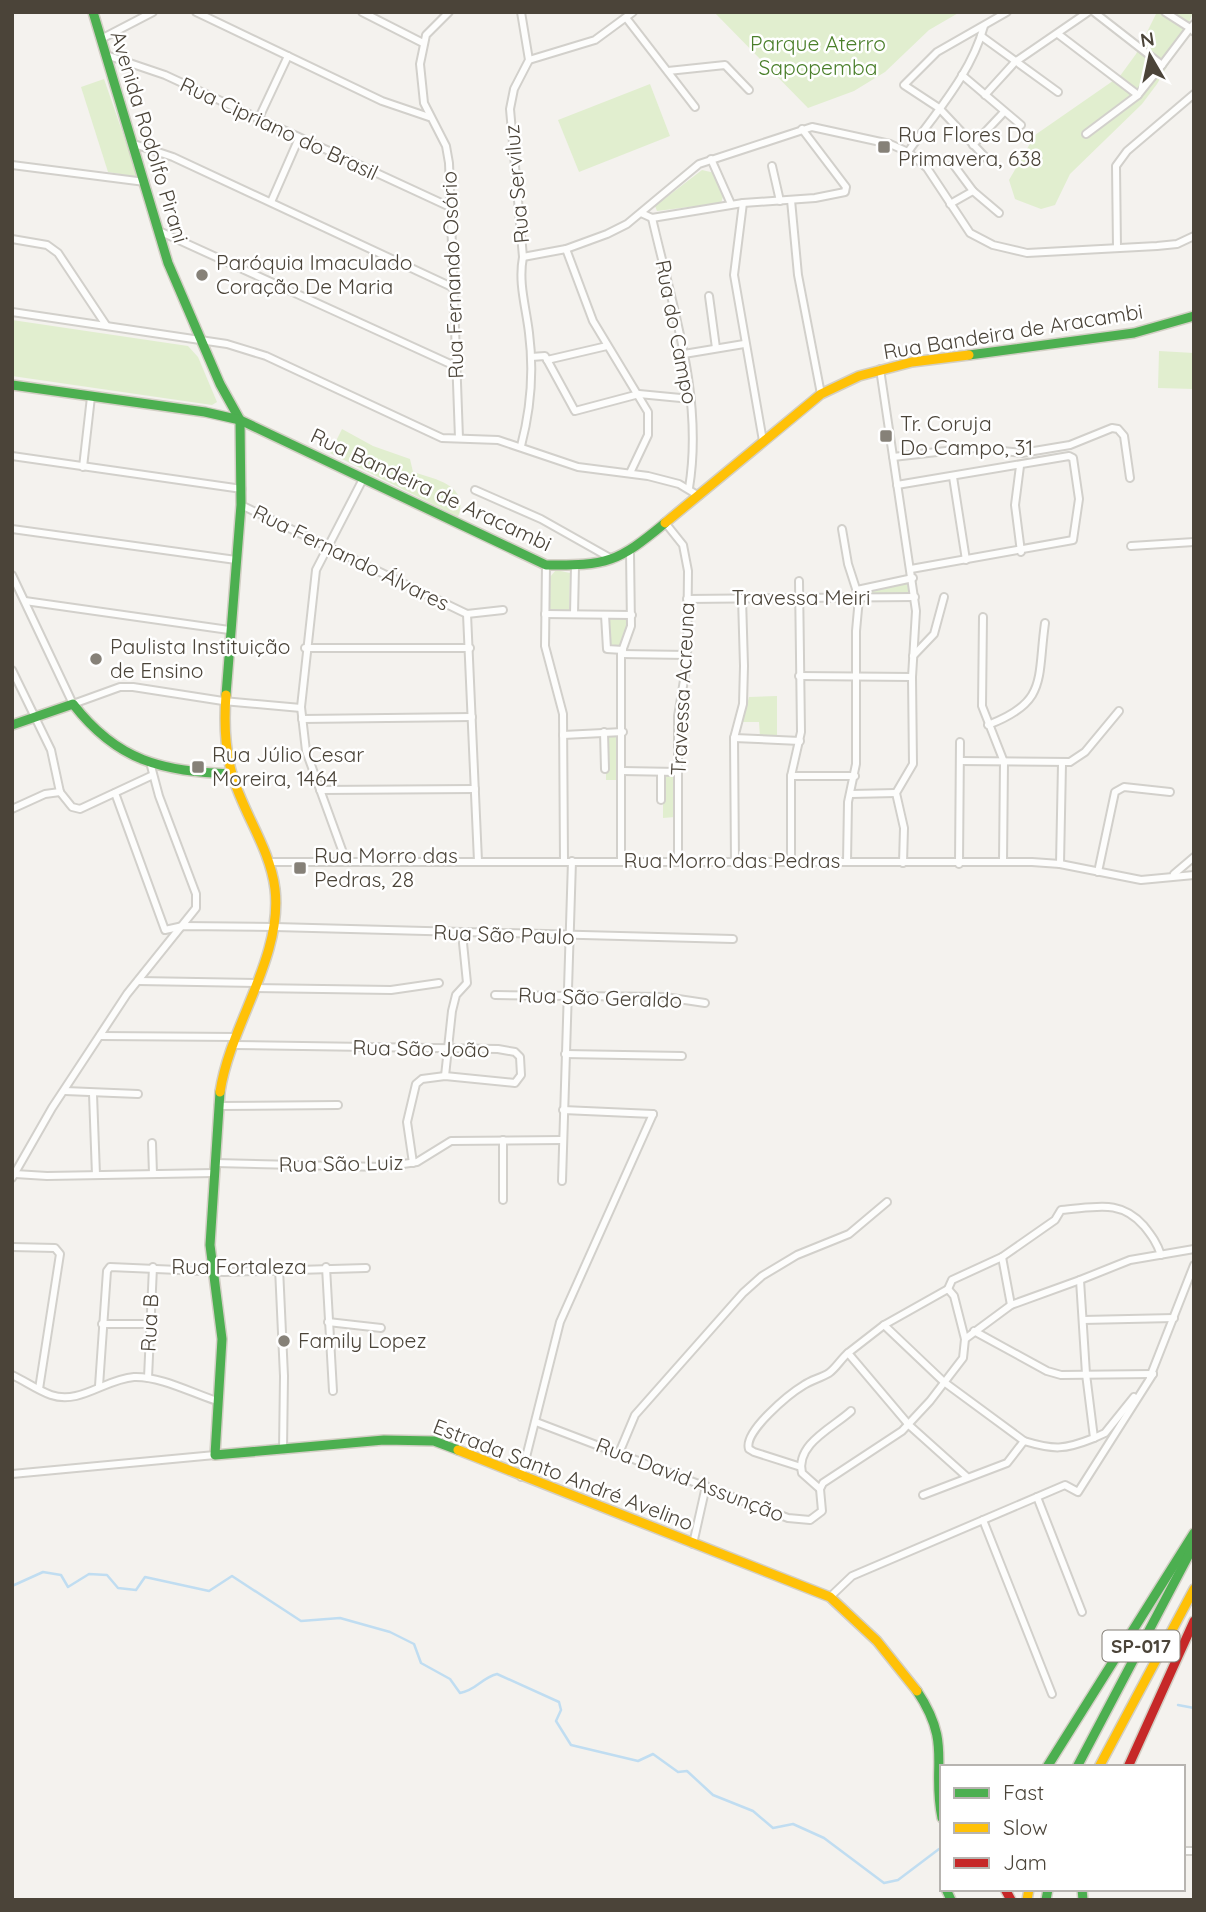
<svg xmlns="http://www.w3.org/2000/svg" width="1206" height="1912" font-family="Quicksand,sans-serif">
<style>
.green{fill:#e1eecf}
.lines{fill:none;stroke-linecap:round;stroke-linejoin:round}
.stream{stroke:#c0ddf1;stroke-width:2.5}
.street-casing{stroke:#d2d0cb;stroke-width:10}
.fast-casing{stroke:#d3cfc5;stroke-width:12}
.slow-casing{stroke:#d3cfc5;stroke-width:12}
.jam-casing{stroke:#d3cfc5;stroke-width:12}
.street{stroke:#fdfdfc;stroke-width:6}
.fast{stroke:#4caf50;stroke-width:9}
.slow{stroke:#ffc107;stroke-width:9}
.jam{stroke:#c62828;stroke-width:9}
.poi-dot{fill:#868178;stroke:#fff;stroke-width:2.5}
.labels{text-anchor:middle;stroke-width:5;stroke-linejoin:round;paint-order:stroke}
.shield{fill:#fff;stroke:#817c74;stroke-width:2}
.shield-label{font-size:19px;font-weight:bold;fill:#4b4439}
.park-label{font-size:21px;fill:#4a7f2a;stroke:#fff}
.street-label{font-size:21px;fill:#4b4439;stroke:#fff}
.poi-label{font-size:21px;fill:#4b4439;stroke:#fff;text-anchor:start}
</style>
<rect width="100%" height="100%" fill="#f4f2ee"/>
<g class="green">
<polygon points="714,12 960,12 929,30 885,72 854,91 808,108"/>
<polygon points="1157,12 1193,12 1182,41 1157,84 1142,104 1070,174 1055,205 1041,209 1015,199 1009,180 1035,135 1120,76 1136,54"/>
<polygon points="104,79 138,177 108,172 81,87"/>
<polygon points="650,84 670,136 579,172 558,120"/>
<polygon points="702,170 715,173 723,197 721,203 657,211 655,206"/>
<polygon points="12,320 188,346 198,357 217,402 212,405 12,376"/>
<polygon points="1159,351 1194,353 1194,389 1158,388"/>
<path d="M342,429L373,446L410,459L413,472C435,479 470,485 458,517L330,453Z"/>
<polygon points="556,570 570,573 569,613 550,612 550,577"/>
<polygon points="909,581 909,594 866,597 867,590"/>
<polygon points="628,616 628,631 621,646 609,647 608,617"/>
<polygon points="777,696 777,738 760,737 759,722 742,722 749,697"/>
<rect x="606" y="734" width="12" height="46"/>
<polygon points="663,772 675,772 675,817 663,818"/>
</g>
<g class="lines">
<g class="stream">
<path d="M12,1586L43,1572L61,1575L68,1587L89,1574L107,1575L118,1588L136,1590L145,1577L209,1591L232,1576L301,1621L340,1618L390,1632L414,1644L421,1663L450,1679L460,1693C477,1690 481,1678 497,1674L559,1702L561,1710L556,1721L571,1745L638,1761L653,1754L678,1772L687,1771L713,1795L753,1811L773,1828L793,1824L824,1838L884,1883L898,1880L939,1849"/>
<polyline points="1178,1705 1194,1708"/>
</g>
<defs>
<g id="street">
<polyline points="196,12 382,101 429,117"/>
<polyline points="362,12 423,43"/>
<polyline points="449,12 426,35 420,64 424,103 446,146 449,163 459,438"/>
<polyline points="627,19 695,107"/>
<polyline points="1194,24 1190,28 1194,32"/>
<polyline points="1058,34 1138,95"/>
<polyline points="981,36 1058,92"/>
<polyline points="101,39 153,12"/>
<polyline points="106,55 165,75 450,207"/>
<polyline points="529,60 595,40 633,12"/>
<polyline points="1162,65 1190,28 1165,12"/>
<polyline points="668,71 725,65 749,90"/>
<polyline points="962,75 1021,125"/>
<polyline points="985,95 1015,62 1088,12"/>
<polyline points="258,120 288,56"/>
<polyline points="1086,134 1138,95 1162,65 1094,12"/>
<polyline points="134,144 173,157 454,288"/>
<polyline points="973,145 1004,112"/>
<path d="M908,152C936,112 971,74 984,26"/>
<polyline points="986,158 939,108 904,85 937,52 1007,12"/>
<polyline points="711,159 731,204"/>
<polyline points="12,165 145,182"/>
<polyline points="772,166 780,201"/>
<polyline points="973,191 999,213"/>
<polyline points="791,200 798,275 821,394"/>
<polyline points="271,202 299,138"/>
<polyline points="743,203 734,275 763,441"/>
<polyline points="950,204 973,191 953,164"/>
<polyline points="641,213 652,218 743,203 815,198 845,192 846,187 802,129"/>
<path d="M652,218C672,306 704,397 689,488"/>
<polyline points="159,231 457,367"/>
<polyline points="12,239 47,245 58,253 106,325"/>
<polyline points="1117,248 1116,166 1127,151 1194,94"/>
<polyline points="566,249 593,321 648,412 648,435 630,473"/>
<polyline points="523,257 566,249 607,234 627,224 699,164 812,127 890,144 908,152 927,168 970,233 993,245 1027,253 1157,246 1177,244 1194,236"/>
<polyline points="709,296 716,348"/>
<polyline points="12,312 227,344 266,356 442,438 498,440 578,467 648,476 679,484 699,496"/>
<polyline points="684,354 744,344"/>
<polyline points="531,357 545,356 575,411 639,394 691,399"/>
<polyline points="547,360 607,346"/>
<polyline points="880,369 916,611 912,677 913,764 896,793 904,828 903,863"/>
<path d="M521,446C531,408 534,372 529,333C526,307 518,283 523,257L510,109L514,89L529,60L521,12"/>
<polyline points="12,456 242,489"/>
<polyline points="893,457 972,448 1022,453 1070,445 1112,428 1118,429 1124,436 1130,478"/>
<polyline points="1020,466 1015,505 1021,552"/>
<polyline points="83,467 91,397"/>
<polyline points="953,477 966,560"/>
<polyline points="897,485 1069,456 1073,458 1079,499 1073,540 911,569"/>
<polyline points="475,490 541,519 612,559"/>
<polyline points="241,505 467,614 503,610"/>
<polyline points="667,525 683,545 688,571 687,662 678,716 678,861"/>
<polyline points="12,529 236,560"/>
<polyline points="842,529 848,564 859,598 856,631 856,764 848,802 847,862"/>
<polyline points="1131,546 1194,542"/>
<polyline points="546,565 545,646 563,714 564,862"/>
<polyline points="12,575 73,704 120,687 133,687 223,701 301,708"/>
<polyline points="857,590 913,578"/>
<polyline points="687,599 915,597"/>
<polyline points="25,601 229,630"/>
<polyline points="467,614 478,861"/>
<polyline points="545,614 632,615"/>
<polyline points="574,614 575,566"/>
<polyline points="605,615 607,649 623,650"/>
<polyline points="983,617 982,706 1004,762 1003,862"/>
<polyline points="305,648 470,648"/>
<polyline points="621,654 687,655"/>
<polyline points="913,656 934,634 944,597"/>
<polyline points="12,670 51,750 60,792"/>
<polyline points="799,676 912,677"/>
<polyline points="302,719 472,717"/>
<path d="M988,725C1048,702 1037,680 1045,623"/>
<polyline points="604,732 605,769"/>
<polyline points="563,735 623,732"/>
<polyline points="734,738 800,741"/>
<polyline points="960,761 1070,762 1085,752 1119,711"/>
<polyline points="622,771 678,772"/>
<polyline points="661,772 661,800"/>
<polyline points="791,776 855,776"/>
<polyline points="320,790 475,789"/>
<polyline points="60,792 72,807 80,809 153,775"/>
<polyline points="115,793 165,930 183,926 275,927 733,939"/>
<polyline points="851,794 896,793"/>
<polyline points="12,809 45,794 60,792"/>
<polyline points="346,861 306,751 301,707 316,570 363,479"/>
<polyline points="621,861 621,654 631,626 630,552"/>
<polyline points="268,862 1032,862 1060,864 1141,880 1194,875"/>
<polyline points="735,862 734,738 743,704 744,666 742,598"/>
<polyline points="791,862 791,776 801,732 799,581"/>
<polyline points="959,864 960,742"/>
<polyline points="1060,864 1062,764"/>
<polyline points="1098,872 1115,792 1124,787 1170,792"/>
<polyline points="1174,874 1194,857"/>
<polyline points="138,981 256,983"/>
<polyline points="254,988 391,990 439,983"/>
<polyline points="495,995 665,997 705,1003"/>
<polyline points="100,1036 236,1037"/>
<polyline points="234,1045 498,1049 515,1052 520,1057 521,1075 515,1083 445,1076 422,1079 416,1084 407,1122 413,1163"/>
<polyline points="565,1054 682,1056"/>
<polyline points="445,1076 452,1011 456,995 467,983 463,943"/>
<polyline points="65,1091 138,1094"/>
<polyline points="93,1094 96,1175"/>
<polyline points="218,1106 338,1105"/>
<polyline points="563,1110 653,1114"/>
<polyline points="503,1140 503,1200"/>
<polyline points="152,1143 153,1174"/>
<polyline points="215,1163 382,1167 417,1162 451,1141 562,1140"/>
<polyline points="15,1174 47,1176 214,1173"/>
<polyline points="12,1178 52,1108 127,994 196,908 196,894 159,796 151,766"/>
<polyline points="562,1181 572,861"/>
<polyline points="12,1247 55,1248 60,1254 39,1389"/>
<path d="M1002,1257L1055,1220L1061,1210C1094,1208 1120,1198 1144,1226C1152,1236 1157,1243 1161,1255"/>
<polyline points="326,1267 333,1391"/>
<polyline points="279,1268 284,1376 283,1450"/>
<polyline points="948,1289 952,1280 1002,1257 1011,1305"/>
<polyline points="1083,1320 1174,1318"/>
<polyline points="328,1322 381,1328"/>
<polyline points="102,1324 150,1324"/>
<polyline points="974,1331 1047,1371 1061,1375 1153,1374"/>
<polyline points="965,1339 1011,1305 1080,1280"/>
<polyline points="848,1353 884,1325"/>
<path d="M12,1375C25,1381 37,1390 51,1395C80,1405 105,1379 134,1377C160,1376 192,1393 217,1401"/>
<polyline points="1150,1377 1194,1265"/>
<polyline points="148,1378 153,1267"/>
<polyline points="99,1386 107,1271 110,1267 224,1272 366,1268"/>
<polyline points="536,1422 788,1518 810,1520 822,1511 820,1489 823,1483 902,1431 930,1401 963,1358 965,1339 954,1296 948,1289 884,1325 944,1382 1024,1441"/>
<polyline points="1094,1438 1105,1433 1134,1397"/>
<polyline points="619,1453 635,1415 743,1293 762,1276 797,1255 849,1234 887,1202"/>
<path d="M801,1467L754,1452L749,1449C743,1432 789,1394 804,1385C811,1380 821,1378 829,1373C836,1368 841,1359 848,1353L909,1425L967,1477"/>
<polyline points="12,1474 215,1455"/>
<polyline points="521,1477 560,1322 653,1114"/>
<path d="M820,1489L802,1473C795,1444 834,1427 851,1411"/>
<path d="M923,1495L1007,1463L1024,1441C1054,1450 1064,1450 1094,1438L1086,1374L1080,1280L1130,1260L1194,1249"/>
<polyline points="1037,1497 1082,1612"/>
<polyline points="983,1520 1052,1694"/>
<polyline points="693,1544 706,1486"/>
<polyline points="830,1597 852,1576 1065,1485 1078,1492 1153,1374"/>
<polyline points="1183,1851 1194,1851"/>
</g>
<g id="fast">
<polyline points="93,12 168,263 220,384 240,420 241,505 226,695"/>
<polyline points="969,355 1134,333 1194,316"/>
<path d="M12,385L205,412L240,420L546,565C607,566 618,562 665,523"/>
<path d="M12,725L73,704C118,762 162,771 232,774"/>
<polyline points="220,1092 210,1245 222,1339 215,1455 384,1440 434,1441 458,1450"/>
<path d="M917,1691C953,1745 931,1765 942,1818"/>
<polyline points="1047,1767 1194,1533"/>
<polyline points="1077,1767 1194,1545"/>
<polyline points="946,1889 951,1900"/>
<polyline points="1082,1889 1083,1900"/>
<polyline points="1046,1900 1048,1889"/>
</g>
<g id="slow">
<polyline points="665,523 821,394 859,376 912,362 969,355"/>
<path d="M220,1092C230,1025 283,957 275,889C270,848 243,813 232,774C225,749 224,721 226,695"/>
<polyline points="458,1450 830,1597 877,1641 917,1691"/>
<polyline points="1099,1767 1194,1589"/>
<polyline points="1027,1900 1029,1889"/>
</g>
<g id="jam">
<polyline points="1128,1767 1194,1621"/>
<polyline points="1005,1889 1011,1900"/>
</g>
</defs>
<use href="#street" class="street-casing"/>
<use href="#fast" class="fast-casing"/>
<use href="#slow" class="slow-casing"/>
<use href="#jam" class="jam-casing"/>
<use href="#street" class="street"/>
<use href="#fast" class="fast"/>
<use href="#slow" class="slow"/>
<use href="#jam" class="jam"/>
</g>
<g class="poi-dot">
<rect x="877" y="140" width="14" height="14" rx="3.5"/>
<circle cx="202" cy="275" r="7"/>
<rect x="879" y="429" width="14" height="14" rx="3.5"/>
<circle cx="96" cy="659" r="7"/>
<rect x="191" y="760" width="14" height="14" rx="3.5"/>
<rect x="293" y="861" width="14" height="14" rx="3.5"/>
<circle cx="284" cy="1341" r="7"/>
</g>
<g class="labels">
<rect class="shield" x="1102.5" y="1630.5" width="77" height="31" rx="5"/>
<g class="shield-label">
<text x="1141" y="1653">SP-017</text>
</g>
<g class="park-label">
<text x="818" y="51">Parque Aterro<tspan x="818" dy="24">Sapopemba</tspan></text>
</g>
<g class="street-label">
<text transform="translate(279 129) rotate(25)" y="7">Rua Cipriano do Brasil</text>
<text transform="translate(149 137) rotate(73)" y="7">Avenida Rodolfo Pirani</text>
<text transform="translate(517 184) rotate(-95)" y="7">Rua Serviluz</text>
<text transform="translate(453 275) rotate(-92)" y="7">Rua Fernando Osório</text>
<text transform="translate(676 332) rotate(79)" y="7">Rua do Campo</text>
<text transform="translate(1013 332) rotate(-9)" y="7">Rua Bandeira de Aracambi</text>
<text transform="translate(431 490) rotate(25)" y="7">Rua Bandeira de Aracambi</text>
<text transform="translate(351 558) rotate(26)" y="7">Rua Fernando Álvares</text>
<text x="801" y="605">Travessa Meiri</text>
<text transform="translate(683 689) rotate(-87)" y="7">Travessa Acreuna</text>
<text x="732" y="868">Rua Morro das Pedras</text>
<text transform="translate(504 935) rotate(2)" y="7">Rua São Paulo</text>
<text transform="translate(600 998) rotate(2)" y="7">Rua São Geraldo</text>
<text transform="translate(421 1049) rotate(1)" y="7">Rua São João</text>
<text transform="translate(341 1164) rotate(-1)" y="7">Rua São Luiz</text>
<text x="239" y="1274">Rua Fortaleza</text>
<text transform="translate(150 1323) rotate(-87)" y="7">Rua B</text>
<text transform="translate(563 1475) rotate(21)" y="7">Estrada Santo André Avelino</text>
<text transform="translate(690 1480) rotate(21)" y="7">Rua David Assunção</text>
</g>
<g class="poi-label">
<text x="898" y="142">Rua Flores Da<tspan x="898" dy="24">Primavera, 638</tspan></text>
<text x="216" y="270">Paróquia Imaculado<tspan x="216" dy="24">Coração De Maria</tspan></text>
<text x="900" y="431">Tr. Coruja<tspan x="900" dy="24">Do Campo, 31</tspan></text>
<text x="110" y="654">Paulista Instituição<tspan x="110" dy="24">de Ensino</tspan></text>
<text x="212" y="762">Rua Júlio Cesar<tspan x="212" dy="24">Moreira, 1464</tspan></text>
<text x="314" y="863">Rua Morro das<tspan x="314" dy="24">Pedras, 28</tspan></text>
<text x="298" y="1348">Family Lopez</text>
</g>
</g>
<rect width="1206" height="1912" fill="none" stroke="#4b4439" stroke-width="28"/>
<rect x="940" y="1765" width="245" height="126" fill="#ffffff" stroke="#b7b4b0" stroke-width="2"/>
<rect x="954" y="1788" width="35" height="10" fill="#4caf50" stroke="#b7b4b0" stroke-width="2"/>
<text x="1003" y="1800" font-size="21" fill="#4b4439">Fast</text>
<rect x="954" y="1823" width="35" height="10" fill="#ffc107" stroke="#b7b4b0" stroke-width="2"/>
<text x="1003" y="1835" font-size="21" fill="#4b4439">Slow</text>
<rect x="954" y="1858" width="35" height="10" fill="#c62828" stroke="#b7b4b0" stroke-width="2"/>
<text x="1003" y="1870" font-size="21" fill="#4b4439">Jam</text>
<g transform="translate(1150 56) rotate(351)" stroke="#ffffff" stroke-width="5" paint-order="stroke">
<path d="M0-5L12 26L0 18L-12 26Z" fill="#4b4439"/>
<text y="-10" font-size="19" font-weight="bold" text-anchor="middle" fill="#4b4439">N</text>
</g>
</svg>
